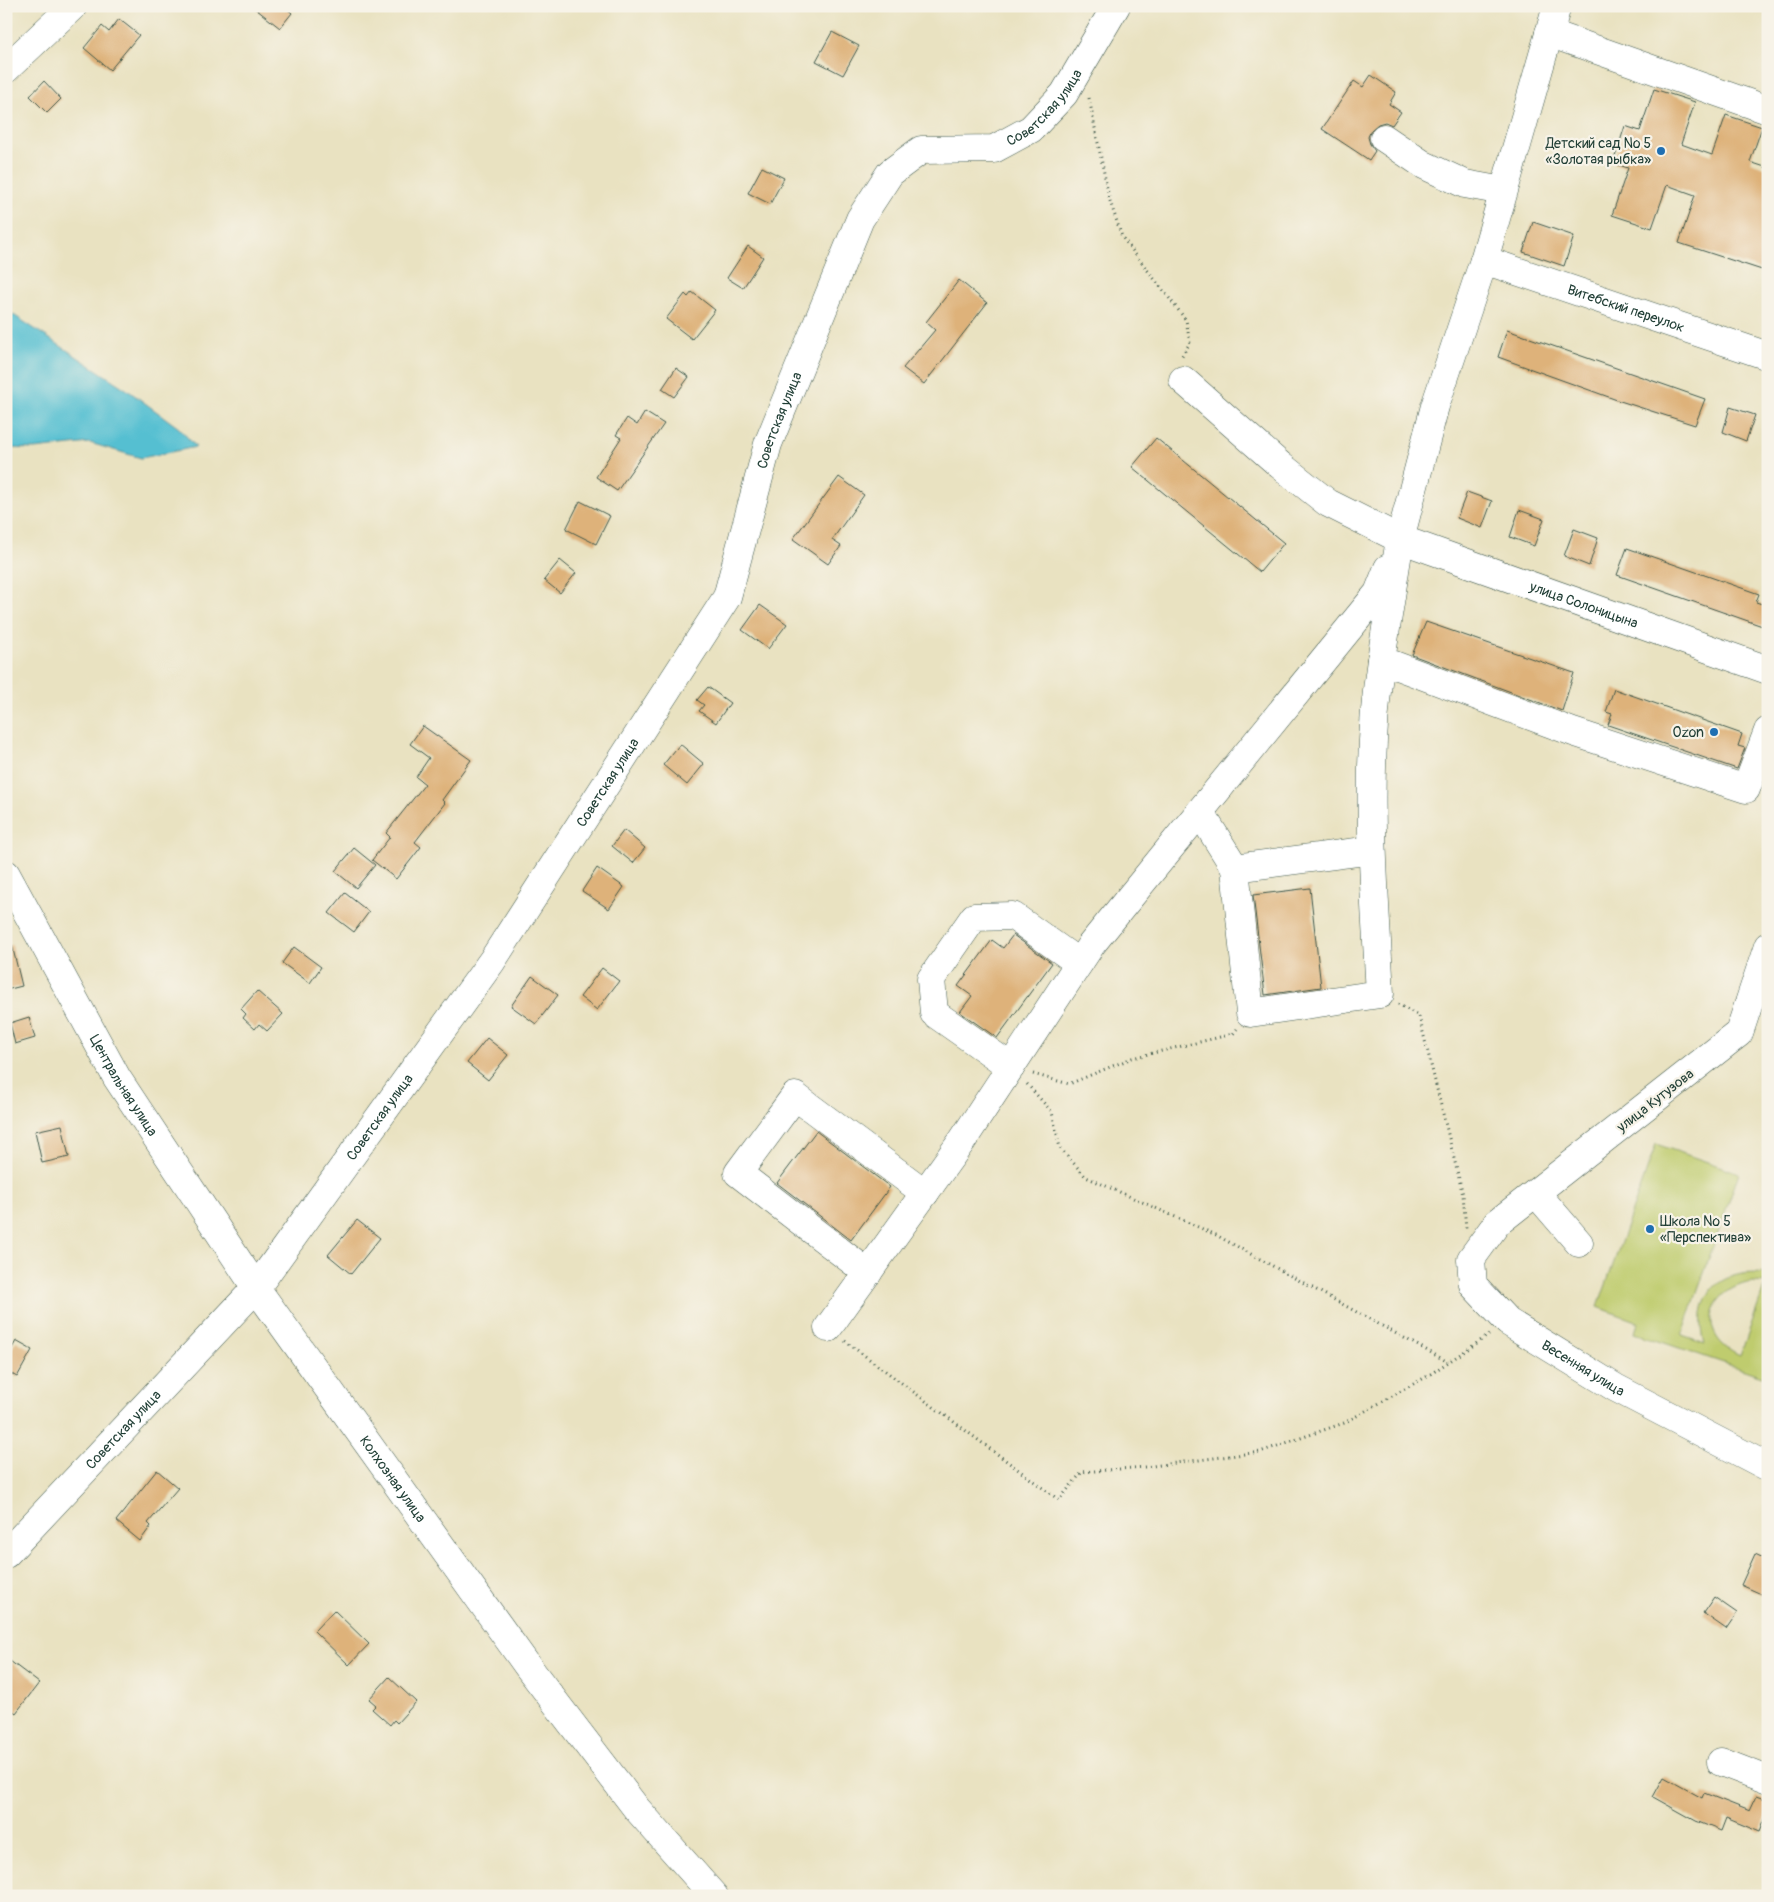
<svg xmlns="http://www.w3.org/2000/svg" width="1774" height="1902" font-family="Pangolin,sans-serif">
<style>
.green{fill:#bfcc6e;stroke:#6f8451;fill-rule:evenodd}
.water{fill:#55bfd1;stroke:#3a7e82}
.building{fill:#deb27a}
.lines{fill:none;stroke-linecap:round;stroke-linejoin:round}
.minor-casing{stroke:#3d5649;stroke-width:29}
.path{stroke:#3d5649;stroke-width:3;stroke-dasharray:1 4;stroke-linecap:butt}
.minor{stroke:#fff;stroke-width:28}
.poi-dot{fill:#1f6fb2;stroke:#f7f3e8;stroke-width:2}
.labels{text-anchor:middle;stroke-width:4.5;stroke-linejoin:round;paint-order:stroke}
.street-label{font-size:14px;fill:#1f3d34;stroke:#f7f3e8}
.poi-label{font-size:14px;fill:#1f3d34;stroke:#f7f3e8;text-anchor:end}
</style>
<rect width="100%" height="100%" fill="#f7f3e8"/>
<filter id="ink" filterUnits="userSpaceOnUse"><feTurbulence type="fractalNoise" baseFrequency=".02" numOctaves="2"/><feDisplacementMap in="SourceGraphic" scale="10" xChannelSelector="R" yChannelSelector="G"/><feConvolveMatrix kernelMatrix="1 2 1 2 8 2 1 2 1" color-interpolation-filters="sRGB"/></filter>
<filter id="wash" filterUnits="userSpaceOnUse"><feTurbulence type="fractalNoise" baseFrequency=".0096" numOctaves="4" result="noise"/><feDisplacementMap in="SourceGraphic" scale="20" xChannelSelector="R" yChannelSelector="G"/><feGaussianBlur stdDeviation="1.12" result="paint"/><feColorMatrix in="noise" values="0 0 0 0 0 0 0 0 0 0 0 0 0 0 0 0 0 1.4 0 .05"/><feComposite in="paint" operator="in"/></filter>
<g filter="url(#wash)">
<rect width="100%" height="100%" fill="#e9e2c1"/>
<path class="green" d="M1656,1144L1739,1173L1682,1336L1705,1344C1692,1295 1718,1268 1768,1274V1378L1635,1333L1638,1322L1598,1307ZM1752,1282L1766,1283L1740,1356C1696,1336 1706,1290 1752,1282Z"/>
<polygon class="water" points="6,310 126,389 179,428 196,447 141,458 90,443 34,449 6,448"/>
<g id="blocks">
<g class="building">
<polygon points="252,6 284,6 292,13 280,28"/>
<polygon points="119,19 139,35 110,70 84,48 102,26 109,32"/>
<polygon points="832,32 859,46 843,75 816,61"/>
<polygon points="1371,75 1396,92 1389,104 1401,112 1392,125 1385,122 1378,124 1371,130 1368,137 1370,144 1375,151 1369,160 1322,129 1354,81 1363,87"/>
<polygon points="44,81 61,99 47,113 30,96"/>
<polygon points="1654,89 1695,102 1681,144 1712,155 1726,115 1762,127 1750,162 1768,168 1768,272 1679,243 1695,195 1667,185 1652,228 1612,215 1628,168 1613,163 1625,126 1640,131"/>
<polygon points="762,167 784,178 770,204 748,193"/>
<polygon points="1533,222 1574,236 1564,266 1523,252"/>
<polygon points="748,246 763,257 743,288 727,278"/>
<polygon points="959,280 987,303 924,384 903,368 935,330 926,322"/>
<polygon points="692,292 715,310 692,339 666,319 685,294 688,297"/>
<polygon points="1507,330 1705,399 1695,425 1617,400 1498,357"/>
<polygon points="676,368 689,377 674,397 662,389"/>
<polygon points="1730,407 1755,415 1746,441 1723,432"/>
<polygon points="645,412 664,424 617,491 596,477 621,438 616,435 627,418 637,425"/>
<polygon points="1156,438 1284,543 1260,572 1132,467"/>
<polygon points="839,477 864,495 832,540 841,546 828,564 793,539"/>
<polygon points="1467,492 1492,501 1482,528 1457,518"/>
<polygon points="580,501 610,516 596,544 566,529"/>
<polygon points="1519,510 1544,519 1534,546 1510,537"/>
<polygon points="1574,529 1598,538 1589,566 1564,556"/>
<polygon points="1627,548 1759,594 1756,602 1768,606 1768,628 1617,575"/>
<polygon points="560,560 576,573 560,593 544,580"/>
<polygon points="760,605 787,624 768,649 742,630"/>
<polygon points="1426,622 1574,673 1562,711 1412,655"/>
<polygon points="708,687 730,703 716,723 699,711 704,705 697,700"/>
<polygon points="1614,689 1742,734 1738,746 1745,748 1737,769 1608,725 1612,714 1606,712"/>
<polygon points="423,726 471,760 442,800 445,803 415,842 421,847 396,879 372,860 390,837 386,833 425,784 416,777 429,758 410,744"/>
<polygon points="680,744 704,764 687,785 663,765"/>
<polygon points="624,830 645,848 633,863 612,846"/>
<polygon points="354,848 375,865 356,888 335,871"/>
<polygon points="597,868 624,887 609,909 582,891"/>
<polygon points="1310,888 1321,987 1265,995 1253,895"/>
<polygon points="345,893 369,912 354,932 329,913"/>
<polygon points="1013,935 1052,963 997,1038 960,1012 972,996 958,986 992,940 1003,948"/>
<polygon points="12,945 22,986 6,990 6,946"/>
<polygon points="294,947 321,967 310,983 282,963"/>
<polygon points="602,968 619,981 597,1010 580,997"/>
<polygon points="532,976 558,995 536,1024 511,1006"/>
<polygon points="257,991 283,1014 267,1031 259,1024 255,1029 243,1018 246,1014 241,1009"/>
<polygon points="29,1017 35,1038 15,1044 10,1023"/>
<polygon points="487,1038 508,1055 488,1080 467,1063"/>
<polygon points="62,1125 69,1157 42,1163 35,1131"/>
<polygon points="816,1131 890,1187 851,1240 777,1183"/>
<polygon points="357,1220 380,1238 351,1274 328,1255"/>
<polygon points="16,1341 32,1350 17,1377 6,1371 6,1359"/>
<polygon points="157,1470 178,1488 148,1523 151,1526 140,1541 116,1521"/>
<polygon points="1755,1554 1768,1560 1768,1597 1741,1585"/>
<polygon points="1714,1597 1737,1613 1726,1629 1703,1613"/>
<polygon points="334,1610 369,1644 349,1665 314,1631"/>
<polygon points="6,1658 39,1683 16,1713 6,1706"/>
<polygon points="389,1677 416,1702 397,1723 394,1720 390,1725 372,1709 376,1705 369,1699"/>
<polygon points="1664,1777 1702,1798 1704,1793 1750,1811 1757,1796 1768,1800 1768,1812 1760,1832 1726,1818 1721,1831 1696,1821 1653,1797"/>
</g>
</g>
</g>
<g filter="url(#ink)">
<use href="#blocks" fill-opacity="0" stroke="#3d5649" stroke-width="1"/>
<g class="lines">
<defs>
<g id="minor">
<polyline points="1557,6 1484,260 1435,406 1400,539 1381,660 1573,732 1746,789 1768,731"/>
<polyline points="1549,33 1768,110"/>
<polyline points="6,69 73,6"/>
<polyline points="1384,138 1424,165 1465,184 1503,191"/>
<path id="s1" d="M1484,260L1768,356"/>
<path id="s2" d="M1183,380L1280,465L1328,503L1400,539L1768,670"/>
<polyline points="1200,812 1235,868"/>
<path d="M1372,850L1235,868L1250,1013L1380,994C1374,883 1364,770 1381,660"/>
<path id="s3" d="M6,874L117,1078L256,1288L529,1668L637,1809L714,1896"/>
<path id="s4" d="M1768,946L1739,1033L1497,1223L1471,1259L1473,1285L1508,1322L1616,1388L1768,1467"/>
<polyline points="1011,1067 934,1013 931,979 974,917 1013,916 1079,963"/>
<polyline points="1536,1193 1579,1243"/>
<polyline points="868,1273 738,1173 795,1096 925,1193"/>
<polyline points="828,1328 962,1141 1091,945 1378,593 1388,568"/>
<path id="s5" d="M6,1554L256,1288L492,961L727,597L768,444L860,219L890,173L921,150L994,149L1031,129L1064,94L1116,6"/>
<polyline points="1721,1762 1768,1780"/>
</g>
</defs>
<use href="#minor" class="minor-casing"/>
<g class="path">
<polyline points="1089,98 1109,198 1122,237 1186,320 1190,343 1181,357"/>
<polyline points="1398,1004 1419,1016 1463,1195 1466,1228"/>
<polyline points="1033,1074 1069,1084 1132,1058 1233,1034 1237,1029"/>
<polyline points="1027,1084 1052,1112 1060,1148 1086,1177 1216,1235 1448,1362"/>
<polyline points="845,1341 1059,1500 1082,1472 1145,1467 1260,1452 1344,1423 1426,1377 1489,1335"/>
</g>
<use href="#minor" class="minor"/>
</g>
</g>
<g class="poi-dot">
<circle cx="1661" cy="151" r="5"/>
<circle cx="1714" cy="732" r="5"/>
<circle cx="1650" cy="1229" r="5"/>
</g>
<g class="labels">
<g class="street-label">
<text dy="5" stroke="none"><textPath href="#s5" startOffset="1836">Советская улица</textPath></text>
<text dy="5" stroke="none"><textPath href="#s1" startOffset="150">Витебский переулок</textPath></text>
<text dy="5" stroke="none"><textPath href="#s5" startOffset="1386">Советская улица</textPath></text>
<text dy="5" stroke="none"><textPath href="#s2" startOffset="466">улица Солоницына</textPath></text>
<text dy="5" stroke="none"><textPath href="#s5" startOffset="981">Советская улица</textPath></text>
<text dy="5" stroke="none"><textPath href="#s3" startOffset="242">Центральная улица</textPath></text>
<text transform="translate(1655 1100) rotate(-38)" y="5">улица Кутузова</text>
<text dy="5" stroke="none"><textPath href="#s5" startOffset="576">Советская улица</textPath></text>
<text dy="5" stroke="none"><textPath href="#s4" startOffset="609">Весенняя улица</textPath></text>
<text dy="5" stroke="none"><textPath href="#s5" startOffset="171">Советская улица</textPath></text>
<text dy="5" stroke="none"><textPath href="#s3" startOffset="719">Колхозная улица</textPath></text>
</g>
<g class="poi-label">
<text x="1651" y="148">Детский сад № 5<tspan x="1651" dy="16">«Золотая рыбка»</tspan></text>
<text x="1704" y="737">Ozon</text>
<text x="1660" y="1226" text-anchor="start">Школа № 5<tspan x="1660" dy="16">«Перспектива»</tspan></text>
</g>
</g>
<rect width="1774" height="1902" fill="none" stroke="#f7f3e8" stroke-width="25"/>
</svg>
